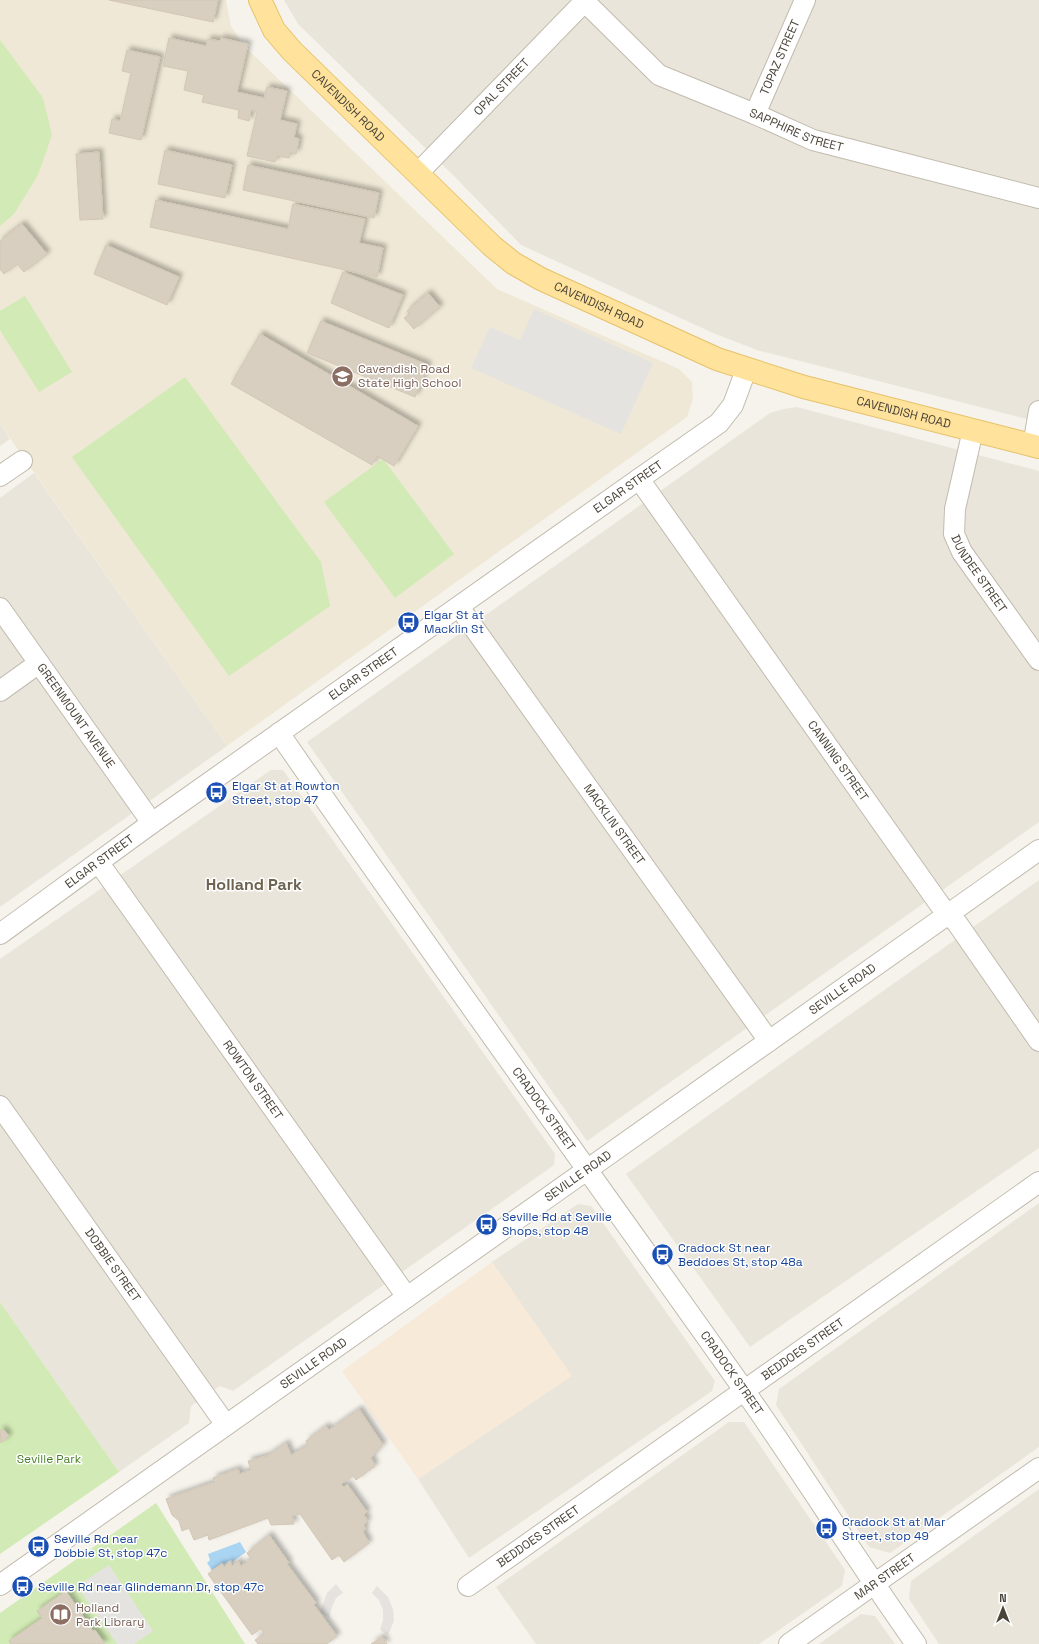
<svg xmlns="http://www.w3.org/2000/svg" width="1039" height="1644" font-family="'Space Grotesk',sans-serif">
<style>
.residential{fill:#eae5da}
.commercial{fill:#f7ead8}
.education{fill:#efe8d6}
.green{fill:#d2eab5}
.parking{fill:#e5e3e0}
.water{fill:#a9d4f2}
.building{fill:#d8cfc1;stroke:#d3c7b4;filter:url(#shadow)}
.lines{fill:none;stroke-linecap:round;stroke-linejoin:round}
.minor-casing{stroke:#c2bbae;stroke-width:22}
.major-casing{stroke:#e6c16a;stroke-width:24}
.minor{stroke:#fff;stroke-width:20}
.major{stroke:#ffe39c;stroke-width:22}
.labels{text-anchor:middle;stroke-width:3;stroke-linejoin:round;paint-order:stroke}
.street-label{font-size:12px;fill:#4b4439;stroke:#fff}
.education-label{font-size:12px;fill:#785e54;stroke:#fff;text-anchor:start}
.transit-label{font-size:12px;fill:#164399;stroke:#fff;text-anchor:start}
.park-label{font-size:12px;fill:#4a7f2a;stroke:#fff}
.district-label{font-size:16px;font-weight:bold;fill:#6e6250;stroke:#fff}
</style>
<defs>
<filter id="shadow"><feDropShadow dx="3.5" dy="-3.5" stdDeviation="2" flood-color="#0004"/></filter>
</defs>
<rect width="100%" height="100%" fill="#f6f3ec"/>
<g class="residential">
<polygon points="284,0 1039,0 1039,422 757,350 713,333 521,245 454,176 298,24"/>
<polygon points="797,407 1039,471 1039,822 587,1141 307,742 770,413 784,409"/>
<polygon points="0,424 10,439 0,446"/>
<polygon points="34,473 227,746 0,907 0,498"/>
<polygon points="271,770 283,770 555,1154 554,1165 233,1391 220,1386 191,1406 189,1423 119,1472 0,1302 0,959"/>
<polygon points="1039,880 1039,1148 750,1347 626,1174"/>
<polygon points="1039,1203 1039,1447 890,1553 869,1547 776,1405 779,1389"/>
<polygon points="578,1204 591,1206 715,1381 712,1391 469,1558 418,1479 571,1376 492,1262"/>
<polygon points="729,1422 744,1422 845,1570 842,1586 759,1644 536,1644 496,1587"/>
<polygon points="1039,1489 1039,1644 939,1644 909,1599 911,1581"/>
<polygon points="861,1614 875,1616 895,1644 819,1644"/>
</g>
<polygon class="commercial" points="492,1262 572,1376 418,1479 342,1371"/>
<polygon class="education" points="0,0 226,0 231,26 244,46 497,289 679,369 692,382 693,399 687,417 227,746 0,424"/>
<g class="green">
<polygon points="0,40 43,98 52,135 38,175 14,214 0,226"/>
<polygon points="25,296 72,372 39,392 0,330 0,311"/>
<polygon points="185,377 321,562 330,606 229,676 72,457"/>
<polygon points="383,459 454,554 395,598 324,502"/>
<polygon points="0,1302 119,1472 0,1554"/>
<polygon points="156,1503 245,1644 0,1644 0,1613"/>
</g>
<g class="parking">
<polygon points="534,309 653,363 621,434 471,368 490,327 520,340"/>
<polygon points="109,1565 153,1631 134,1644 117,1644 77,1586"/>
<polygon points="336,1584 343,1593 336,1598 332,1607 329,1618 320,1612 327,1593"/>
<polygon points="377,1586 388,1597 393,1609 394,1621 388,1635 380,1630 383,1620 383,1610 379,1600 372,1593"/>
</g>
<polygon class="water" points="240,1542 246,1552 232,1562 231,1560 224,1564 222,1563 212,1570 207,1563 210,1560 208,1554"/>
<g class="building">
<polygon points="109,0 218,0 213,22"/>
<polygon points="169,38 206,46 208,39 220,41 221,38 248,44 237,92 264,98 267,87 287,91 280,120 297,124 294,137 299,139 296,154 291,152 289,158 277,156 275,162 247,156 257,112 251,110 249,121 238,118 239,110 202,102 204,95 184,90 188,71 163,66"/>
<polygon points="127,50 160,57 141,140 109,133 112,119 120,121 131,73 122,71"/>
<polygon points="165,150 232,165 225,198 158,184"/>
<polygon points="99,152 103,219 80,220 76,154"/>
<polygon points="248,165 379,193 374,218 243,190"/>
<polygon points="156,200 288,229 293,204 365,219 359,243 383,248 377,277 150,227"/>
<polygon points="22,224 47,254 24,272 17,264 4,274 0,269 0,241"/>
<polygon points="106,245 179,277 167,305 94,274"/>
<polygon points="343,272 403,295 389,328 331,303"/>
<polygon points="428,293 440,307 414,329 404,318 410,314 407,311"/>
<polygon points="321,321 428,365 415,397 307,353"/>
<polygon points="260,334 418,426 394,466 377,456 372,465 231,384"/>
<polygon points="359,1409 383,1445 371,1458 375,1466 356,1480 353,1476 341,1484 344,1487 347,1484 367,1512 364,1515 368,1521 364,1524 365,1530 363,1532 369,1543 344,1562 339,1555 332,1560 300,1514 292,1516 294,1524 271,1525 268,1518 209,1540 208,1535 194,1540 189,1528 182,1531 179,1521 172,1515 166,1499 215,1482 213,1478 238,1469 240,1474 251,1470 248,1461 267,1456 286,1443 291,1455 308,1445 306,1441 326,1426 329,1430"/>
<polygon points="3,1429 9,1436 1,1443 0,1431"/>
<polygon points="269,1535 289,1563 287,1564 316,1603 314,1605 337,1636 327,1644 258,1644 255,1640 264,1634 261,1628 252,1635 208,1574 222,1564 224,1567 230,1562 232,1566 238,1561 241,1566 251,1559 247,1553"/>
<polygon points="66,1591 93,1631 95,1630 105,1644 11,1644 9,1641 42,1618 37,1611"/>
<polygon points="382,1637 387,1644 371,1644"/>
</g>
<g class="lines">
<defs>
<g id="minor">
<path id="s1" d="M583,0L659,75L755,114L813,140L1039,198"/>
<path id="s2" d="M755,114L805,0"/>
<path id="s3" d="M418,173L585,1"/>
<path id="s4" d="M973,430L955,509L954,534L962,552L1039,660"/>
<polyline points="1033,446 1039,411"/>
<polyline points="0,476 22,461"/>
<path id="s5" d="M639,479L940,905L957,923L1039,1041"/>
<path id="s6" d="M459,607L769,1041"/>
<path id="s7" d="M0,608L152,823"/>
<polyline points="0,691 39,663"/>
<path id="s8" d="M279,733C431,954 589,1171 744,1390C803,1474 857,1561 916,1644"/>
<path id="s9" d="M99,863L407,1297"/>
<path id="s10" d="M0,934L152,823L639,479L719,423L733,405L746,370"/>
<path id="s11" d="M0,1106L226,1425"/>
<path id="s12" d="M0,1585L1039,850"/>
<path id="s13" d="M468,1586L1039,1182"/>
<path id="s14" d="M789,1644L1039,1468"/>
</g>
<g id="major">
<path id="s15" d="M260,0L274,30L292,51L492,246L513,263L541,279L717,359L804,387L1039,447"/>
</g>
</defs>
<use href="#minor" class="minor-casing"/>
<use href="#major" class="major-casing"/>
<use href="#minor" class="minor"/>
<use href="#major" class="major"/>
</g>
<defs>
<symbol id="school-disc" viewBox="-11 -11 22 22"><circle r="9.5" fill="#8d6e63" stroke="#fff"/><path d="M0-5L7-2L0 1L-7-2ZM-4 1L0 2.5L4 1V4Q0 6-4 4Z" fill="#fff"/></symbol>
<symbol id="bus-disc" viewBox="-11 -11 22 22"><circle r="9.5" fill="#1a4fb4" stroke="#fff"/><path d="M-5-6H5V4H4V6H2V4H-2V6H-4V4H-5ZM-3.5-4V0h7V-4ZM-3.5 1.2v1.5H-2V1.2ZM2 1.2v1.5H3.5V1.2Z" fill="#fff"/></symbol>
<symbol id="library-disc" viewBox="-11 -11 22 22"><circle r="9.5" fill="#8d6e63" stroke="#fff"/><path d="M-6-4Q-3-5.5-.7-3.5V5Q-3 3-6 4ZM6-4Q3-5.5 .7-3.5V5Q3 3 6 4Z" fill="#fff"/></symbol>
</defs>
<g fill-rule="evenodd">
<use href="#school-disc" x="330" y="364" width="25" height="25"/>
<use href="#bus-disc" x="396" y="610" width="25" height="25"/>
<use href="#bus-disc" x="204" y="780" width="25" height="25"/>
<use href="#bus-disc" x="474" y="1212" width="25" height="25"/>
<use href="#bus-disc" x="650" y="1242" width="25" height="25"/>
<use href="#bus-disc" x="814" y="1516" width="25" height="25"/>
<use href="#bus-disc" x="26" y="1534" width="25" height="25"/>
<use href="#bus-disc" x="10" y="1574" width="25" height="25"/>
<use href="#library-disc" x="48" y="1602" width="25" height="25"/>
</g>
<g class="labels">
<g class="street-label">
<text dy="4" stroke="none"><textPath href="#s2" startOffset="62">TOPAZ STREET</textPath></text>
<text dy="4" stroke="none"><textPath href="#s3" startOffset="120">OPAL STREET</textPath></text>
<text dy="4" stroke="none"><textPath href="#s15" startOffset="139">CAVENDISH ROAD</textPath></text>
<text dy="4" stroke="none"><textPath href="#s1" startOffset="255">SAPPHIRE STREET</textPath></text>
<text dy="4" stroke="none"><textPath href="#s15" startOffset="463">CAVENDISH ROAD</textPath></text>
<text dy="4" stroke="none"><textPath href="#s15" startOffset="787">CAVENDISH ROAD</textPath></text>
<text dy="4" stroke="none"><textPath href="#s10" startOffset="771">ELGAR STREET</textPath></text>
<text dy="4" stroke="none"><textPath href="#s4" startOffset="153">DUNDEE STREET</textPath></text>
<text dy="4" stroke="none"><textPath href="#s10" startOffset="447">ELGAR STREET</textPath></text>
<text dy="4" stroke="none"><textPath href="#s7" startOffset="132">GREENMOUNT AVENUE</textPath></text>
<text dy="4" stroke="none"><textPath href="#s5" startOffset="345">CANNING STREET</textPath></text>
<text dy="4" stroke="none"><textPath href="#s6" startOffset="267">MACKLIN STREET</textPath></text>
<text dy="4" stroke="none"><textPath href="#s10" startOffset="123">ELGAR STREET</textPath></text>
<text dy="4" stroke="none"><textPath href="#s12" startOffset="1032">SEVILLE ROAD</textPath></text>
<text dy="4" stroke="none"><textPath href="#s9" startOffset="266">ROWTON STREET</textPath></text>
<text dy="4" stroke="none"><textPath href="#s8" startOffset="460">CRADOCK STREET</textPath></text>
<text dy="4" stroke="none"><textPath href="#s12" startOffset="708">SEVILLE ROAD</textPath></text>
<text dy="4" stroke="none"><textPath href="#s11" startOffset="195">DOBBIE STREET</textPath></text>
<text dy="4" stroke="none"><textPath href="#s13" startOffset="410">BEDDOES STREET</textPath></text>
<text dy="4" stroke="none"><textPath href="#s12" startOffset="384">SEVILLE ROAD</textPath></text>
<text dy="4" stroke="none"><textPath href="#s8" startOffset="784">CRADOCK STREET</textPath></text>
<text dy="4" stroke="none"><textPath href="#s13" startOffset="86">BEDDOES STREET</textPath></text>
<text dy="4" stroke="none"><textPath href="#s14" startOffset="117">MAR STREET</textPath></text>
</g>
<g class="education-label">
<text x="358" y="373">Cavendish Road<tspan x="358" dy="14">State High School</tspan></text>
<text x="76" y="1612">Holland<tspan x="76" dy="14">Park Library</tspan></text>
</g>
<g class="transit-label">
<text x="424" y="619">Elgar St at<tspan x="424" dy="14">Macklin St</tspan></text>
<text x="232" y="790">Elgar St at Rowton<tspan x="232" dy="14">Street, stop 47</tspan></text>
<text x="502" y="1221">Seville Rd at Seville<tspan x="502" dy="14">Shops, stop 48</tspan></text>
<text x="678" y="1252">Cradock St near<tspan x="678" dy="14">Beddoes St, stop 48a</tspan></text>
<text x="842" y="1526">Cradock St at Mar<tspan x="842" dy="14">Street, stop 49</tspan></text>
<text x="54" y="1543">Seville Rd near<tspan x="54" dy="14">Dobbie St, stop 47c</tspan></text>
<text x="38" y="1591">Seville Rd near Glindemann Dr, stop 47c</text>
</g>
<g class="park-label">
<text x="49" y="1463">Seville Park</text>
</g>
<g class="district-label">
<text x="254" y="890">Holland Park</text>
</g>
</g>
<g transform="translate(1003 1608)" stroke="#ffffff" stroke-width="3" paint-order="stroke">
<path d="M0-3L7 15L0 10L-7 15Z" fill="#4b4439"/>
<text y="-6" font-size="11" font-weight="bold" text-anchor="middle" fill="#4b4439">N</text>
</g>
</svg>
